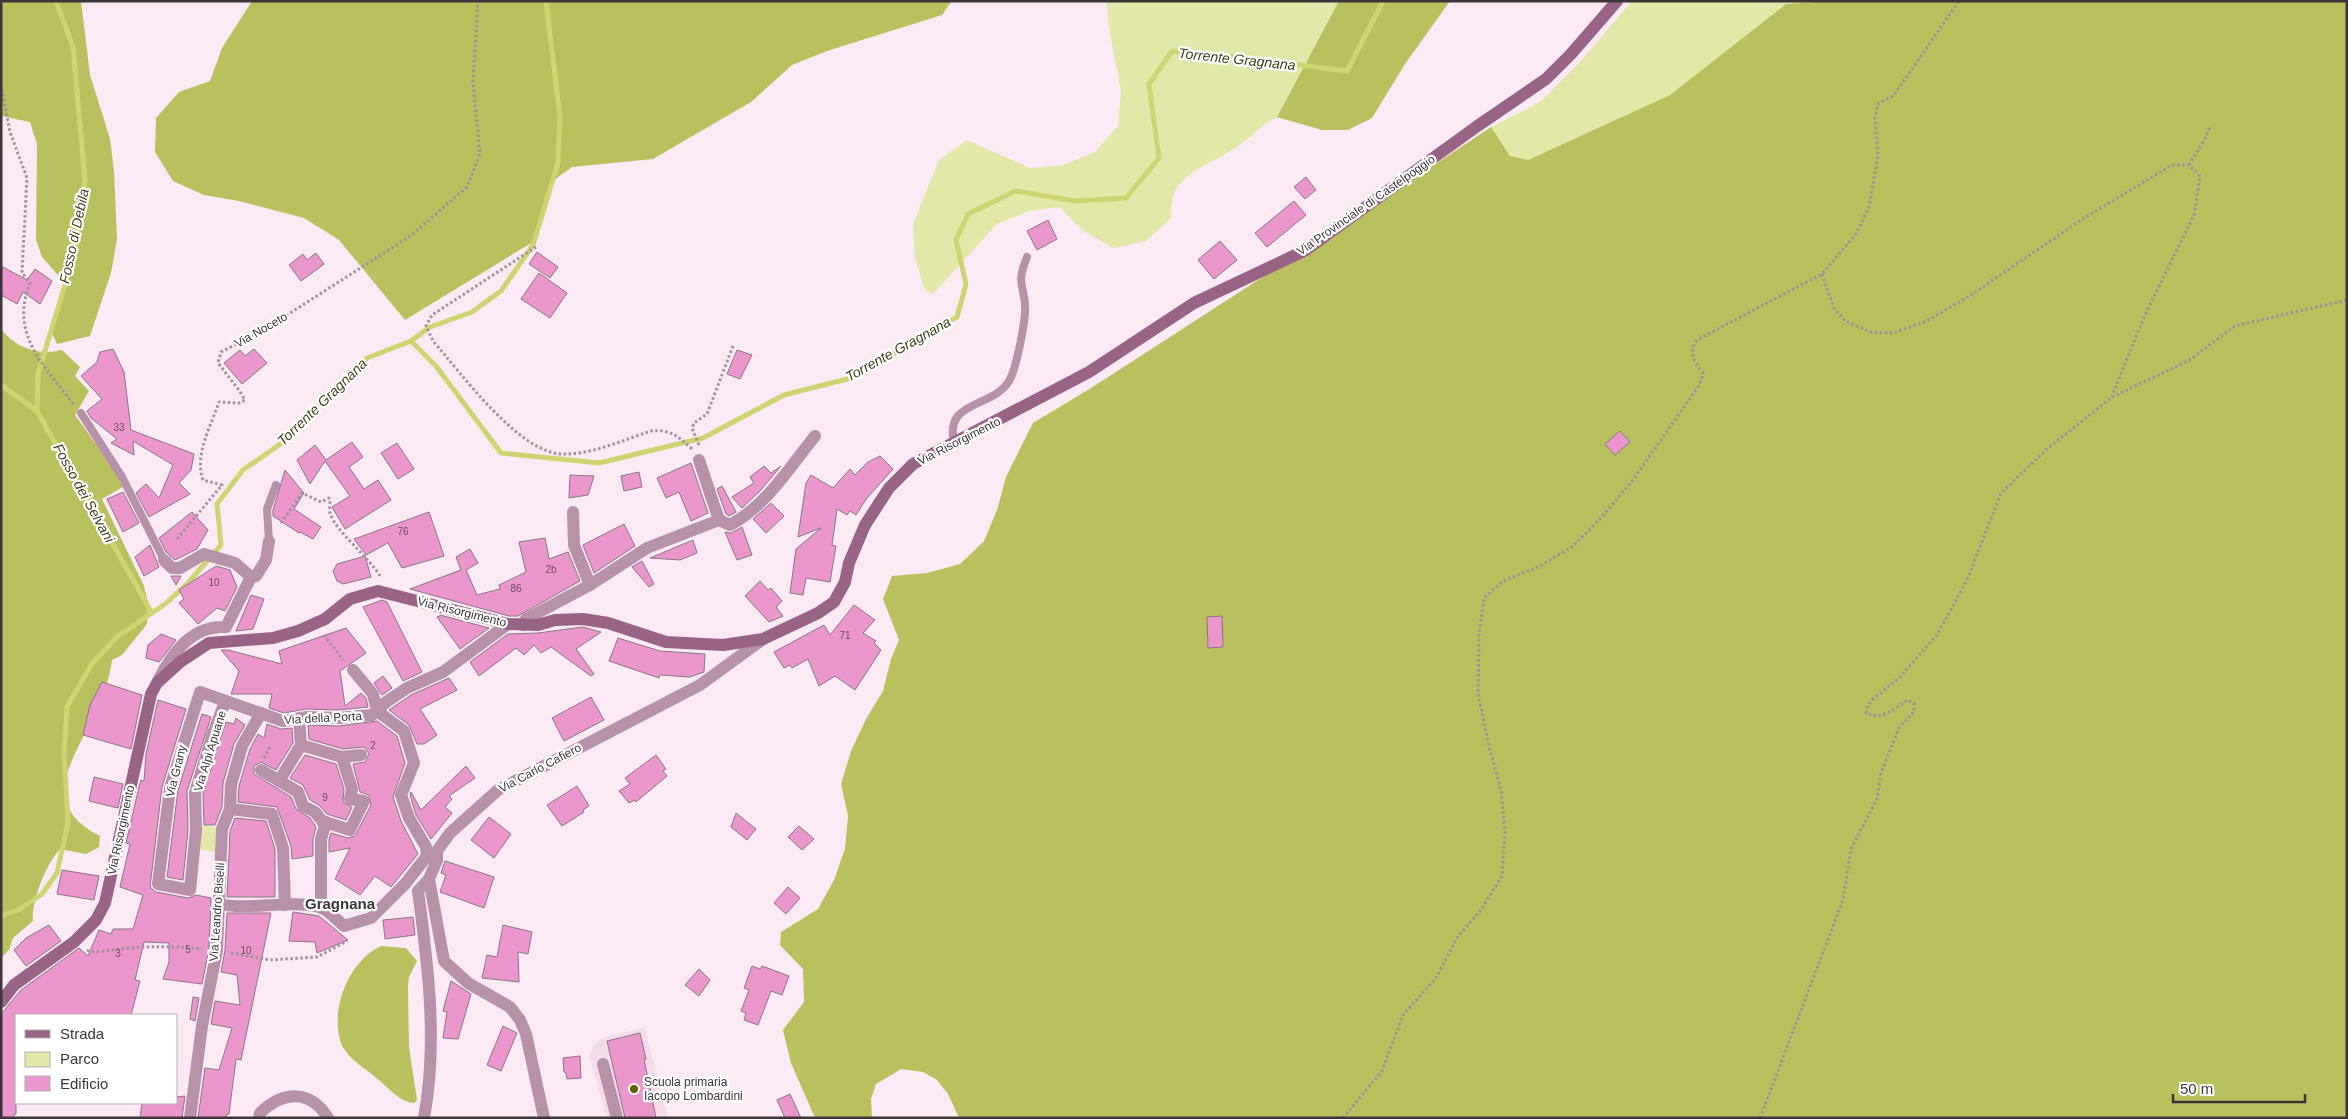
<svg xmlns="http://www.w3.org/2000/svg" width="2348" height="1119" font-family="Helvetica,sans-serif">
<style>
.built{fill:#f3dbe9}
.green{fill:#e1e8a8}
.forest{fill:#b9c15e}
.lines{fill:none;stroke-linecap:round;stroke-linejoin:round}
.stream{stroke:#cdd572;stroke-width:5}
.building{fill:#ec96ce;stroke:#877881}
.path{stroke:#9f939a;stroke-width:3;stroke-dasharray:2.5 2.5;stroke-linecap:butt}
.lane{stroke:#b791a9;stroke-width:8}
.street{stroke:#b791a9;stroke-width:12}
.secondary{stroke:#996386;stroke-width:12}
.poi-dot{fill:#5f6300;stroke:#fff;stroke-width:2}
.labels{text-anchor:middle;stroke-width:4.5;stroke-linejoin:round;paint-order:stroke}
.number-label{font-size:10px;fill:#684d5e}
.street-label{font-size:12px;fill:#3c3539;stroke:#fff}
.poi-label{font-size:12px;fill:#3c3539;stroke:#fff;text-anchor:start}
.water-label{font-size:14px;font-style:italic;fill:#3e4118;stroke:#fff}
.quarter-label{font-size:15px;font-weight:bold;fill:#3c3539;stroke:#fff}
</style>
<rect width="100%" height="100%" fill="#fbeaf4"/>
<polygon class="built" points="645,1027 668,1118 607,1118 589,1056 593,1046 602,1038"/>
<g class="green">
<path d="M1107,1H1339L1277,117C1261,125 1251,137 1237,147C1218,160 1194,167 1179,185C1171,194 1171,206 1171,218L1146,241L1113,248L1084,231L1059,207L1029,211L997,224L933,294L925,290L915,258L913,224L939,160L967,140L1030,168L1064,165L1095,152L1118,126L1121,91L1108,23Z"/>
<polygon points="1632,1 1831,1 1786,4 1670,95 1528,160 1510,156 1491,127 1540,102 1580,62"/>
<polygon points="198,825 219,828 220,853 196,849"/>
</g>
<g class="forest">
<polygon points="1,1 81,1 90,75 110,139 114,171 117,239 111,273 90,336 57,344 51,331 64,282 42,257 36,240 37,144 30,122 1,116"/>
<polygon points="252,1 952,1 942,15 827,51 792,65 751,102 653,159 572,167 554,180 536,240 405,320 339,240 304,218 239,201 204,195 173,181 155,152 156,118 179,92 210,81 222,48"/>
<polygon points="1339,1 1450,1 1405,64 1372,118 1348,130 1322,130 1277,117"/>
<polygon points="1831,1 2347,1 2347,1118 959,1118 948,1094 937,1080 923,1072 901,1069 876,1084 871,1099 872,1118 815,1118 791,1063 783,1030 804,1002 803,969 780,945 781,932 818,909 834,880 845,849 848,816 841,784 851,751 866,719 883,691 891,659 899,640 883,599 892,576 927,573 960,564 984,541 997,510 1006,477 1033,423 1091,388 1374,205 1491,127 1510,156 1528,160 1670,95 1786,4"/>
<path d="M1,329C16,348 38,356 62,350L80,367L75,376L89,391L75,415L114,469L123,487L102,499L144,586L148,603L147,624L122,655L112,660C110,679 100,705 91,722C69,765 41,806 100,836L99,847L86,854L60,849C46,864 31,901 33,921L13,938L9,950L1,958Z"/>
<path d="M381,946L406,948L417,961L409,977L408,986L409,1047L417,1100L414,1103C400,1102 390,1089 380,1081C367,1069 345,1058 340,1040C331,1007 349,961 381,946Z"/>
</g>
<g class="lines">
<g class="stream">
<polyline points="411,341 430,327 472,312 501,291 533,245 558,163 560,117 546,1"/>
<polyline points="1,385 37,411 152,613"/>
<polyline points="37,411 38,374 71,265 85,181 73,47 56,1"/>
<polyline points="1,916 20,909 42,894 57,873 68,822 64,753 67,707 91,665 118,636 165,604 187,584 221,545 217,504 243,470 289,438 334,388 367,358 411,341 436,366 501,453 599,463 703,438 784,395 851,378 957,317 966,284 956,240 968,214 1016,191 1075,201 1126,198 1159,158 1149,84 1172,51 1245,58 1347,71 1383,1"/>
</g>
</g>
<g class="building">
<polygon points="1306,177 1316,190 1305,199 1294,187"/>
<polygon points="1294,201 1306,215 1267,247 1255,233"/>
<polygon points="1048,220 1057,239 1037,250 1027,231"/>
<polygon points="1220,241 1237,260 1214,279 1198,260"/>
<polygon points="537,252 558,267 550,278 529,264"/>
<polygon points="316,253 324,264 301,281 289,265 303,254 307,260"/>
<polygon points="1,266 27,280 35,269 52,281 40,304 23,292 17,304 1,295"/>
<polygon points="539,273 567,293 550,318 521,299"/>
<polygon points="113,349 124,372 131,430 194,454 191,470 179,483 190,494 149,517 136,493 146,484 159,498 173,465 133,441 134,455 111,443 117,439 91,418 87,411 102,399 81,376 97,362 100,352"/>
<polygon points="254,349 267,363 242,384 224,363 240,350 245,356"/>
<polygon points="737,350 752,355 740,379 727,374"/>
<polygon points="1620,431 1630,442 1615,455 1605,444"/>
<polygon points="352,442 363,457 349,467 364,489 378,480 391,500 345,529 332,507 350,496 325,461 310,484 297,460 315,445 326,460"/>
<polygon points="397,443 414,469 398,479 381,453"/>
<polygon points="880,456 893,469 867,498 856,515 850,511 847,515 837,509 832,545 836,546 830,582 806,578 803,595 790,593 796,549 821,528 798,537 806,483 811,475 833,488 850,469 855,475 868,462"/>
<polygon points="691,463 708,513 691,521 679,492 666,498 657,478"/>
<polygon points="764,466 771,473 781,466 760,491 742,508 732,497 754,483 750,477"/>
<polygon points="285,470 304,493 294,509 321,527 313,539 300,532 299,533 273,516 273,510"/>
<polygon points="639,472 642,487 624,491 621,476"/>
<polygon points="570,475 594,476 588,495 569,498"/>
<polygon points="722,486 736,512 729,516 726,514 717,489"/>
<polygon points="123,492 139,523 123,532 107,499"/>
<polygon points="771,503 784,516 766,533 753,519"/>
<polygon points="192,512 208,530 197,549 175,560 166,552 159,538"/>
<polygon points="429,512 444,556 402,568 388,543 366,555 354,539"/>
<polygon points="624,524 635,546 594,573 583,545"/>
<polygon points="742,527 752,555 737,560 725,532 731,533"/>
<polygon points="545,538 549,559 568,552 580,581 518,616 509,616 410,589 461,570 456,557 470,549 478,563 466,570 477,595 500,589 499,585 526,572 519,542"/>
<polygon points="693,540 697,553 680,560 650,558"/>
<polygon points="150,545 159,567 144,576 135,557"/>
<polygon points="365,556 371,577 343,584 337,581 333,571 337,564"/>
<polygon points="642,561 654,584 649,587 632,567"/>
<polygon points="216,566 230,570 237,587 225,611 217,608 198,624 179,603 184,599 179,590"/>
<polygon points="171,576 181,576 176,585"/>
<polygon points="760,581 768,590 771,588 782,601 776,607 783,616 769,622 745,596"/>
<polygon points="251,595 264,599 253,629 236,631"/>
<polygon points="382,600 387,602 422,672 403,681 363,607"/>
<polygon points="854,605 875,620 863,633 876,641 874,643 881,650 855,690 835,676 819,686 808,659 792,668 790,665 784,668 774,652 824,625 830,635"/>
<polygon points="440,616 440,615 489,628 460,649 437,617"/>
<polygon points="1222,616 1223,647 1208,648 1207,617"/>
<polygon points="583,627 601,632 576,649 594,674 591,676 551,647 541,653 534,645 524,655 516,648 479,676 470,662 508,634 538,633"/>
<polygon points="346,628 366,653 340,671 345,706 361,693 366,698 368,707 338,710 306,709 284,713 269,708 272,694 231,694 239,671 221,650 228,650 282,664 279,651"/>
<polygon points="161,634 176,640 159,662 146,658 148,645"/>
<polygon points="618,638 660,651 705,654 704,672 690,677 660,675 659,678 609,661"/>
<polygon points="383,676 392,688 382,695 374,683"/>
<polygon points="449,678 457,690 420,709 437,735 424,744 417,744 409,725 389,710 411,695"/>
<polygon points="102,682 142,695 131,749 83,735 90,705"/>
<polygon points="591,697 604,720 564,741 552,718"/>
<polygon points="158,700 186,709 162,787 150,887 156,892 188,898 196,895 211,898 209,949 202,984 163,979 169,962 169,943 144,942 135,980 140,981 131,1015 16,1015 16,1114 14,1114 14,1118 1,1118 1,1015 6,1008 21,990 79,948 88,956 99,930 111,934 113,929 133,929 143,895 120,887 130,844 126,843 139,787 141,780 144,781 146,754"/>
<polygon points="202,714 211,717 187,791 188,830 183,880 167,877 178,790"/>
<polygon points="236,718 245,725 234,744 223,783 222,807 215,825 204,825 203,794 220,739 226,722 234,724"/>
<polygon points="377,721 397,736 405,763 393,797 401,821 418,854 391,887 375,876 360,895 335,879 350,848 329,852 329,840 331,833 348,838 355,836 371,805 369,795 360,792 353,764 365,762 369,754 364,747 343,749 309,739 308,725 339,726"/>
<polygon points="267,724 281,729 292,728 293,743 276,770 261,762 254,766 254,774 291,797 296,809 310,818 316,827 313,839 313,856 292,859 291,846 277,807 238,802 239,786 250,749 258,734 264,738"/>
<polygon points="305,755 336,764 344,789 343,802 352,807 346,820 327,814 319,805 310,800 303,785 290,778"/>
<polygon points="656,755 666,769 663,771 667,776 636,802 635,800 629,803 619,791 630,784 625,778"/>
<polygon points="466,766 475,778 449,796 452,799 445,807 452,813 431,839 416,815 410,795 411,792 421,810"/>
<polygon points="94,777 123,784 118,808 89,801"/>
<polygon points="577,786 589,806 583,810 584,812 562,826 547,805"/>
<polygon points="736,813 756,829 747,840 731,827"/>
<polygon points="489,817 511,834 494,858 471,840"/>
<polygon points="235,818 266,821 275,849 275,897 227,897 230,831"/>
<polygon points="799,826 814,839 802,850 788,837"/>
<polygon points="445,861 494,877 484,908 440,892 446,875 441,873"/>
<polygon points="62,870 99,876 94,900 57,894"/>
<polygon points="788,887 800,898 786,914 774,903"/>
<polygon points="293,912 319,916 348,940 317,953 315,942 289,941"/>
<polygon points="227,913 271,913 241,1060 236,1059 229,1114 227,1114 226,1118 198,1118 205,1068 219,1070 232,1028 211,1024 215,1001 240,1005 237,975 221,972 225,950"/>
<polygon points="413,917 415,935 385,939 383,920"/>
<polygon points="49,925 61,941 26,966 14,950 26,938"/>
<polygon points="503,925 532,932 528,954 518,952 519,982 482,978 487,955 497,957"/>
<polygon points="752,966 760,969 762,966 789,976 782,995 771,991 758,1025 744,1020 746,1013 741,1011 749,990 744,988"/>
<polygon points="699,969 710,980 699,996 685,985"/>
<polygon points="451,981 471,994 458,1039 443,1038 447,1012 443,1011"/>
<polygon points="193,997 199,998 195,1021 190,1019"/>
<polygon points="503,1026 517,1033 501,1071 487,1065"/>
<polygon points="640,1033 646,1059 644,1059 656,1118 625,1118 607,1041"/>
<polygon points="580,1056 581,1078 567,1079 566,1073 564,1072 563,1058"/>
<polygon points="790,1094 801,1118 785,1118 777,1100"/>
<polygon points="185,1096 182,1118 140,1118 142,1103 176,1103 176,1097"/>
</g>
<g class="lines">
<g class="path">
<path d="M1,84L10,132L27,178L22,273L30,283C9,335 45,366 74,405"/>
<polyline points="2189,165 2206,137 2210,126"/>
<path d="M536,247L432,315L426,326L433,341C461,373 519,453 562,454C591,455 623,440 651,431C670,429 678,436 692,449"/>
<polyline points="1822,274 1834,308 1845,321 1871,332 1893,333 1927,321 1971,295 2078,222 2172,165 2189,165 2200,176 2194,215 2144,317 2112,396"/>
<polyline points="699,445 692,428 694,423 707,414 733,346"/>
<path d="M281,523L302,493L321,502L329,498C331,503 329,508 330,513C335,531 369,557 380,576"/>
<path d="M177,539L222,485L203,480C194,455 211,426 219,402L239,403L245,400L239,390L218,363L221,352L262,331L412,235L467,187L480,154L473,82L478,1"/>
<polyline points="324,635 343,660"/>
<polyline points="264,758 271,745"/>
<path d="M87,950C95,954 109,950 118,949C150,946 171,946 202,949"/>
<polyline points="231,953 270,960 317,957 347,941"/>
<path d="M1343,1118L1382,1071L1403,1015L1436,978L1458,936L1481,910L1502,876L1505,833L1501,790L1488,742L1478,693L1479,634L1484,598L1503,581L1536,568L1572,547L1600,519L1633,480L1700,384L1703,373C1694,361 1688,353 1697,340L1822,274L1856,234L1869,207L1878,156L1875,117L1878,104L1894,95L1959,1"/>
<path d="M1760,1118L1843,900L1851,849L1877,799L1881,773L1899,728L1914,712V703L1907,700C1894,709 1882,721 1866,713L1868,705L1873,699L1898,679L1937,635L1967,580L2001,493L2047,449L2112,397L2188,361L2235,326L2347,300"/>
</g>
<g class="lane">
<polyline points="81,413 122,477 164,560"/>
<path d="M954,442C944,400 993,408 1009,381C1016,370 1024,327 1025,313C1027,287 1014,288 1027,257"/>
<polyline points="269,541 267,509 276,485"/>
</g>
<g class="street">
<polyline points="699,460 719,520"/>
<polyline points="573,512 574,545 590,585"/>
<polyline points="164,560 172,568 180,568 204,554 235,563 251,577"/>
<path d="M523,625L526,619L590,585L647,548L719,520L730,525C767,505 789,468 815,436"/>
<polyline points="353,670 373,694 377,711 404,731 414,763 401,795 409,818 426,847 427,856"/>
<path d="M158,681C172,653 192,625 226,627L251,577L256,576L266,560L269,541"/>
<polyline points="225,702 212,736 195,793 196,830 190,890 158,884 170,788 200,692 283,721 307,717 338,718 372,715 386,702 407,688 443,672 508,624"/>
<polyline points="342,757 361,755"/>
<polyline points="261,770 298,792 303,806 315,812 322,821 350,830 364,801 350,799 352,789 342,757 301,745 299,719"/>
<polyline points="279,781 301,745"/>
<polyline points="230,809 272,814 283,848 285,905"/>
<polyline points="429,879 444,961 468,983 510,1007 520,1020 526,1034 544,1118"/>
<path d="M220,904C247,911 289,899 320,907C328,910 338,921 344,926L371,918L405,884L427,856L437,860"/>
<polyline points="321,908 321,839 326,822"/>
<polyline points="603,1064 617,1118"/>
<polyline points="190,1118 202,1026 217,950 222,829 230,809 231,785 242,746 261,713"/>
<path d="M259,1118L260,1113C283,1091 310,1089 328,1118"/>
<path d="M424,1118C438,1043 428,965 418,891L429,879L437,860V851L450,833L498,790L700,685L763,639"/>
</g>
<polyline class="secondary" points="1,1002 14,985 74,942 96,920 105,903 151,694 157,683 180,662 209,643 273,638 298,631 325,619 350,599 378,591 508,624 538,625 555,620 583,619 608,623 666,642 723,645 763,639 818,613 834,602 845,582 849,563 865,525 889,488 913,464 1089,372 1194,303 1306,250 1476,127 1546,79 1571,54 1617,1"/>
</g>
<circle class="poi-dot" cx="634" cy="1089" r="5"/>
<g class="labels">
<g class="number-label">
<text x="119" y="431">33</text>
<text x="403" y="535">76</text>
<text x="551" y="573">2b</text>
<text x="214" y="586">10</text>
<text x="516" y="592">86</text>
<text x="845" y="639">71</text>
<text x="373" y="749">2</text>
<text x="325" y="801">9</text>
<text x="188" y="953">5</text>
<text x="246" y="954">10</text>
<text x="118" y="957">3</text>
</g>
<g class="street-label">
<text transform="translate(1366 205) rotate(-35)" y="4">Via Provinciale di Castelpoggio</text>
<text transform="translate(261 330) rotate(-30)" y="4">Via Noceto</text>
<text transform="translate(959 441) rotate(-27)" y="4">Via Risorgimento</text>
<text transform="translate(462 612) rotate(14)" y="4">Via Risorgimento</text>
<text transform="translate(323 718) rotate(-3)" y="4">Via della Porta</text>
<text transform="translate(210 751) rotate(-73)" y="4">Via Alpi Apuane</text>
<text transform="translate(540 768) rotate(-28)" y="4">Via Carlo Cafiero</text>
<text transform="translate(176 771) rotate(-76)" y="4">Via Grany</text>
<text transform="translate(121 830) rotate(-78)" y="4">Via Risorgimento</text>
<text transform="translate(217 912) rotate(-86)" y="4">Via Leandro Biselli</text>
</g>
<g class="poi-label">
<text x="644" y="1086">Scuola primaria<tspan x="644" dy="14">Iacopo Lombardini</tspan></text>
</g>
<g class="water-label">
<text transform="translate(1237 59) rotate(6)" y="5">Torrente Gragnana</text>
<text transform="translate(74 236) rotate(-78)" y="5">Fosso di Debila</text>
<text transform="translate(898 349) rotate(-29)" y="5">Torrente Gragnana</text>
<text transform="translate(322 402) rotate(-44)" y="5">Torrente Gragnana</text>
<text transform="translate(84 493) rotate(61)" y="5">Fosso dei Selvani</text>
</g>
<g class="quarter-label">
<text x="340" y="909">Gragnana</text>
</g>
</g>
<rect width="2348" height="1119" fill="none" stroke="#3c3539" stroke-width="5"/>
<rect x="15" y="1014" width="162" height="90" fill="#ffffff" stroke="#b1aeb0"/>
<rect x="25" y="1030" width="25" height="8" fill="#996386" stroke="#b1aeb0"/>
<text x="60" y="1039" font-size="15" fill="#3c3539">Strada</text>
<rect x="25" y="1052" width="25" height="15" fill="#e1e8a8" stroke="#b1aeb0"/>
<text x="60" y="1064" font-size="15" fill="#3c3539">Parco</text>
<rect x="25" y="1076" width="25" height="15" fill="#ec96ce" stroke="#b1aeb0"/>
<text x="60" y="1089" font-size="15" fill="#3c3539">Edificio</text>
<path d="M2173 1094v8h132v-8" fill="none" stroke="#3c3539" stroke-width="2.5"/>
<text x="2180" y="1094" font-size="15" fill="#3c3539" stroke="#ffffff" stroke-width="4" paint-order="stroke">50 m</text>
</svg>
